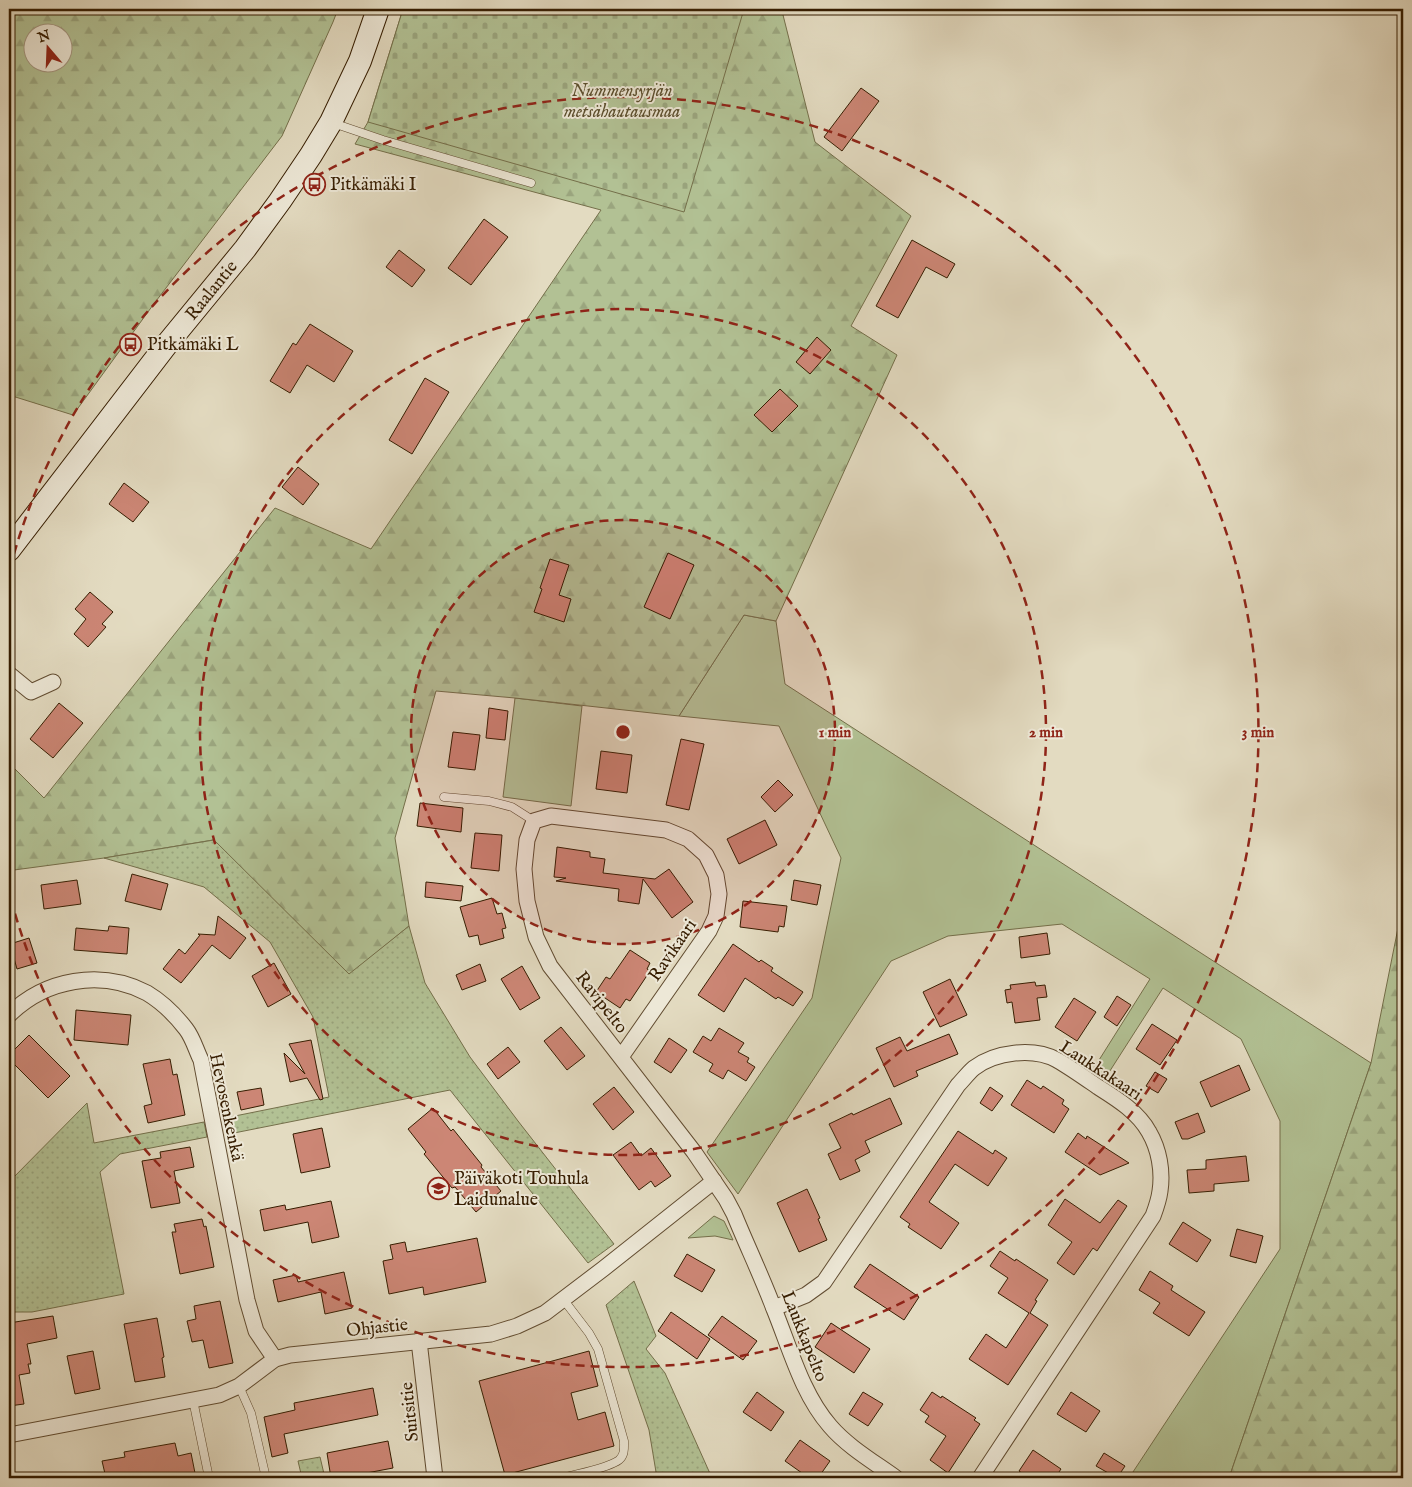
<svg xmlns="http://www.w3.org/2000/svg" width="1412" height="1487" font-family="'IM FELL English',serif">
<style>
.grass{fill:#b2c194;stroke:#746f4a}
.forest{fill:url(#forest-firs);stroke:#746f4a;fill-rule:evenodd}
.cemetery{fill:url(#cemetery-stones);stroke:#746f4a}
.park{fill:url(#park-dots);stroke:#746f4a}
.building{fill:#cc8675;stroke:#361d01}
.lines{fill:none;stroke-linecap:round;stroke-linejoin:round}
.lane-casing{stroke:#614c31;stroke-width:9}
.street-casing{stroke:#614c31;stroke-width:17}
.secondary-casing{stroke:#361d01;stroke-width:24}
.lane{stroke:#ede8d7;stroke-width:8}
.street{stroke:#ede8d7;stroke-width:15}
.secondary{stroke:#ede8d7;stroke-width:22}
.ring{fill:none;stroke:#8f2418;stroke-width:2.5;stroke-dasharray:9 6}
.labels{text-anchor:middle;stroke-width:4;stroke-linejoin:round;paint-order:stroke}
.park-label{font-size:18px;font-style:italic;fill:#5b4e2d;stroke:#ede8d7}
.poi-label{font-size:18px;fill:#361d01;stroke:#ede8d7;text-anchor:start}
.street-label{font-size:18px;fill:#361d01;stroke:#ede8d7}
.centre{fill:#8f2418;stroke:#ede8d7;stroke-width:2.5}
.ring-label{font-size:15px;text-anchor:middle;font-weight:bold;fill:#8f2418;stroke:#ede8d7;stroke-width:4;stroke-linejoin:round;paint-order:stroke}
</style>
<defs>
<pattern id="forest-firs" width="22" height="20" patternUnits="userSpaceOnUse" patternTransform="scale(1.25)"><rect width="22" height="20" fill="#b2c194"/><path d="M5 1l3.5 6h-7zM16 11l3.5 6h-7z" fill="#9aa57e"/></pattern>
<pattern id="cemetery-stones" width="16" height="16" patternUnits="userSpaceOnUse" patternTransform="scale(1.25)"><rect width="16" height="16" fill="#b2c194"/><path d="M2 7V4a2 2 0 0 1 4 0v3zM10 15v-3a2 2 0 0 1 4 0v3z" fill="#9aa57e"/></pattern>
<pattern id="park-dots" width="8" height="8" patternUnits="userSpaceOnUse" patternTransform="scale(1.25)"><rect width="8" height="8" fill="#b2c194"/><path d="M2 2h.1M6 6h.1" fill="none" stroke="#9aa57e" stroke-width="1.8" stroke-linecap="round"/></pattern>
</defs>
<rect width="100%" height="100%" fill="#e3dbc1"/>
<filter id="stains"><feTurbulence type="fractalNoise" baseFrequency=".004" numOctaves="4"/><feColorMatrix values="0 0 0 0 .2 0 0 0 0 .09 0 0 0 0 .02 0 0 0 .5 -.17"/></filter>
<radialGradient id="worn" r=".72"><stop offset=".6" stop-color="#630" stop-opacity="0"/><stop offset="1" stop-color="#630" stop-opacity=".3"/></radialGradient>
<g class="grass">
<polygon points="744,615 776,621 785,684 1371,1063 1229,1478 1129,1478 1280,1249 1280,1121 1241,1039 1163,988 1106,1077 1094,1068 1150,979 1062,924 948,936 891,961 738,1194 707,1152 812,998 841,858 779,726 679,716"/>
<polygon points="515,698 582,706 571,806 503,797"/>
<polygon points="714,1216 724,1221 733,1240 715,1236 688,1238"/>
</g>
<g class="forest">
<path d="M9,9H338L333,22L282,136L153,305L73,415L9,395ZM32,32H62V62H32Z"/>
<polygon points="403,9 783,9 782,11 815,142 911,216 851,326 897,355 776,621 744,615 679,716 515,698 436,691 395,838 409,926 349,975 213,840 104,858 14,870 9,871 9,763 44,798 275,508 371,549 601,210 355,144 368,122"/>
<polygon points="1403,903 1403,1478 1229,1478 1371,1063"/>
</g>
<polygon class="cemetery" points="403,9 744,9 684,212 368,122"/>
<g class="park">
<polygon points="214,840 349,974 409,926 425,983 470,1057 518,1121 614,1244 588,1263 450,1090 229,1134 225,1118 329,1097 313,1017 270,942 204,887 104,858"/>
<polygon points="87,1103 94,1143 204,1122 207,1137 120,1154 100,1172 124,1294 32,1312 9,1312 9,1182"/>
<polygon points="634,1281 656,1336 646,1349 665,1373 712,1478 657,1478 649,1430 606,1305"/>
<polygon points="320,1457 325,1478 302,1478 298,1461"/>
</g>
<g class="building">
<polygon points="861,88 879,101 842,151 824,137"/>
<polygon points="484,219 508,237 471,285 448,268"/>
<polygon points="912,240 955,264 947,278 926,267 898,318 876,306"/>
<polygon points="399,250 425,270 412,287 386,267"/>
<polygon points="310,324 353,351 334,382 307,365 290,393 270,381 293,343 296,345"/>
<polygon points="817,337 831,350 810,374 796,362"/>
<polygon points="425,378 449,392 412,454 389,440"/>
<polygon points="780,389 798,406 772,432 754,415"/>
<polygon points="298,467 319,484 303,505 282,487"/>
<polygon points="124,483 149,502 133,522 109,504"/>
<polygon points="668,553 694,565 670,619 644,607"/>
<polygon points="550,559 569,565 559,595 571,599 564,622 534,612 542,589 540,588"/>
<polygon points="90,592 113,612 102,624 106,627 88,647 74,634 86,619 75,609"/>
<polygon points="59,703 83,723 53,758 30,739"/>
<polygon points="489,708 508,711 505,740 486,738"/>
<polygon points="453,732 480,735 475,770 448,767"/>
<polygon points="681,739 704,744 689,810 666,805"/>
<polygon points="601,751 632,755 627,793 596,789"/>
<polygon points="778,780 793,795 775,812 761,797"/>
<polygon points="420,803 463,808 461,832 417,826"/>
<polygon points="765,820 777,845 739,864 727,839"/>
<polygon points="475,833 502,835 499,871 471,868"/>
<polygon points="557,847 590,852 590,857 605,859 603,873 655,879 669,869 693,902 672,918 643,879 639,904 618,901 619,889 556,881 566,878 554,877"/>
<polygon points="132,874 168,884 161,910 125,901"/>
<polygon points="77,880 81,904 44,909 41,885"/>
<polygon points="794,880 821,885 817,905 791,900"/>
<polygon points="426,882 463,886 461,901 425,897"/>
<polygon points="492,898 497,914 502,913 506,928 502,929 504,938 480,945 478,935 469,937 460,907"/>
<polygon points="743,901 787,906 784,927 779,926 778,932 740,927"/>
<polygon points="218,916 246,938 230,959 212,945 181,983 163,969 179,949 185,954 200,935 198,934 215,935"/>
<polygon points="109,926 129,928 127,954 74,950 76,928 108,931"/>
<polygon points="1047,933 1050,954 1021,958 1019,937"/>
<polygon points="29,938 37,963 17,969 10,944"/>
<polygon points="733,944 759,962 761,960 773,968 771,971 803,992 793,1006 778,997 776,999 745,978 724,1012 698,995"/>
<polygon points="630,950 650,963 647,969 650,971 630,1001 626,999 620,1008 596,992 606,977 610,979"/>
<polygon points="274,963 291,994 268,1007 252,976"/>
<polygon points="480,964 486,981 462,990 456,975"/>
<polygon points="522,966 540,998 520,1010 501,979"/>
<polygon points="950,979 967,1015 940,1027 923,992"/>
<polygon points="1035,982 1036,986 1045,985 1047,997 1037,998 1040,1020 1015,1023 1012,1002 1007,1003 1005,990 1011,989 1010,985"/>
<polygon points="1117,996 1131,1005 1117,1026 1104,1017"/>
<polygon points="1074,998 1096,1012 1077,1041 1055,1027"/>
<polygon points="76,1010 131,1015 128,1045 74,1040"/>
<polygon points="1152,1024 1177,1040 1160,1065 1136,1049"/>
<polygon points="561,1027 585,1056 567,1070 544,1041"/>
<polygon points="719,1028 744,1043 738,1052 749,1058 747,1062 755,1067 746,1081 728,1070 723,1079 709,1071 713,1064 693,1052 703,1036 711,1041"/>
<polygon points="949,1034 958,1054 916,1071 918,1076 894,1087 876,1048 900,1037 907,1051"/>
<polygon points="29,1035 70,1076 48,1098 9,1059 9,1055"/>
<polygon points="669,1038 687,1050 671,1073 654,1062"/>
<polygon points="311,1040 323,1099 320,1100 307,1078 290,1082 284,1053 305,1074 289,1044"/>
<polygon points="508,1047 520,1062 498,1079 487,1064"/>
<polygon points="170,1059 173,1075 177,1074 185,1115 148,1123 144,1106 152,1104 143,1064"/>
<polygon points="1239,1065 1250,1090 1211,1107 1200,1082"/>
<polygon points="1155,1072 1167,1079 1158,1093 1146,1086"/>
<polygon points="1027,1080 1041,1089 1043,1086 1064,1100 1062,1104 1069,1109 1054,1133 1011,1105"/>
<polygon points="614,1087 634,1112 613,1130 593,1104"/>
<polygon points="990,1087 1003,1096 992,1111 980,1103"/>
<polygon points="261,1088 264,1105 241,1110 237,1092"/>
<polygon points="890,1098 902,1124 865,1141 870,1152 855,1160 860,1171 840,1180 828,1154 841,1148 829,1124 852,1113 853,1115"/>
<polygon points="433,1108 451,1131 453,1129 482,1165 481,1167 501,1191 476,1212 455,1187 452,1188 424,1154 426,1152 408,1129"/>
<polygon points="1198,1113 1205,1132 1188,1139 1182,1139 1175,1122"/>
<polygon points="322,1128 330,1167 301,1173 293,1134"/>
<polygon points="958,1131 993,1154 995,1150 1007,1158 988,1186 955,1164 929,1202 959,1223 941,1249 908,1227 910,1224 900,1217"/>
<polygon points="1078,1133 1086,1139 1087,1136 1129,1163 1100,1175 1065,1152"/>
<polygon points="631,1142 641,1156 651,1148 671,1176 655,1187 651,1181 639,1190 613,1155"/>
<polygon points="190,1147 194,1167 174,1171 180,1203 151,1208 142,1161 161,1158 160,1152"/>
<polygon points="1246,1156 1249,1181 1214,1184 1214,1191 1189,1193 1187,1170 1206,1169 1206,1160"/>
<polygon points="807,1189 820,1218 818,1219 827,1240 799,1252 777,1203"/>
<polygon points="1065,1199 1100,1223 1118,1200 1127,1206 1097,1251 1093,1248 1074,1275 1057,1263 1072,1242 1048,1225"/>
<polygon points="331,1201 339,1237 312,1243 308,1222 264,1231 260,1210 285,1205 286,1210"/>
<polygon points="202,1219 204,1227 206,1226 214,1267 180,1274 172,1232 176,1232 174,1224"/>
<polygon points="1183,1222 1211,1240 1197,1262 1169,1244"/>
<polygon points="1237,1229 1263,1236 1256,1263 1230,1256"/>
<polygon points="477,1238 486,1282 424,1295 423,1287 389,1294 383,1261 393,1259 390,1245 405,1242 407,1252"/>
<polygon points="1000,1251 1015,1261 1016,1259 1048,1280 1035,1300 1037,1301 1030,1313 1048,1325 1008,1385 969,1359 986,1334 1006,1348 1029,1313 998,1293 1008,1278 990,1266"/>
<polygon points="687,1254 715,1270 702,1292 674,1276"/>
<polygon points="870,1264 919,1297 904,1320 854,1287"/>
<polygon points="1150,1271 1173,1286 1171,1290 1205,1312 1189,1336 1153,1313 1160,1303 1139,1290"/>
<polygon points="344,1272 352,1308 325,1314 321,1292 278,1302 273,1280 296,1275 298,1282"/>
<polygon points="220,1301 233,1363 209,1368 203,1340 192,1342 187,1321 196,1319 194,1306"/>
<polygon points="671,1312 710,1339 697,1359 658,1331"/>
<polygon points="53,1316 57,1338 27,1344 31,1364 28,1364 30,1373 19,1375 24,1404 9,1406 9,1323"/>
<polygon points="722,1316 757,1341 743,1360 708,1335"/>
<polygon points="157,1318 164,1357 162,1358 165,1377 135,1382 124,1324"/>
<polygon points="831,1323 870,1349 854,1373 815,1347"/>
<polygon points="93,1351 100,1389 75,1394 67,1356"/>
<polygon points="589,1351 598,1386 571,1393 578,1420 605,1412 614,1446 505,1475 479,1381"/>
<polygon points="373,1388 378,1415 284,1434 288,1453 272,1457 264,1417 295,1410 294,1403"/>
<polygon points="757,1392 784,1412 771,1431 743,1412"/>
<polygon points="863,1392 883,1404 868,1426 849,1414"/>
<polygon points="932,1392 941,1398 942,1396 976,1418 974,1420 980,1424 948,1473 930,1460 946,1436 925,1422 929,1416 920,1410"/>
<polygon points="1071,1392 1100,1411 1086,1432 1057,1414"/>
<polygon points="800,1440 830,1461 818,1478 809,1478 785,1461"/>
<polygon points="388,1441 393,1468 340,1478 331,1478 327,1453"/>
<polygon points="175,1443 178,1456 191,1453 196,1478 106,1478 102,1461 125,1457 124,1452"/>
<polygon points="1033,1450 1061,1469 1055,1478 1029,1478 1019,1471"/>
<polygon points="1104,1453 1125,1466 1117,1478 1096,1466"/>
</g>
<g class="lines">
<defs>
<g id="lane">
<polyline points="333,123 383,140 531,183"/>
<polyline points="444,797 489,801 512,807 534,821"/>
<polyline points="239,1386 251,1413 266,1478"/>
<polyline points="193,1400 209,1478"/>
<path d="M563,1478C576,1474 609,1468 619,1460C625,1455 624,1448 624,1441L598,1349L589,1333L563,1299"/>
</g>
<g id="street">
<polyline points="9,674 31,692 53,682"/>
<path d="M9,1015C45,979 101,969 147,993C162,1002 176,1016 186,1029C193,1038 196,1050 201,1060L247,1300L256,1331L275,1359"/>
<path d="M621,1057L709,931L716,916L719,894L716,875L706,855L688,839L666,830L551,816L534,821L527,840L524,869L527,901L536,937L550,966L694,1152L726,1199L734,1214C747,1246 762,1277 774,1309C790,1348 802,1394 830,1426C848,1447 874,1462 896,1478"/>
<path d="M774,1308L806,1295L824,1282L958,1085C963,1080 968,1073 974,1068C995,1052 1033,1047 1057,1060C1071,1068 1085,1078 1098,1087C1117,1099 1138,1112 1149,1132C1159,1149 1163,1171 1160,1191C1159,1199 1156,1208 1153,1216L980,1478"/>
<polyline points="419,1341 435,1478"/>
<polyline points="9,1435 219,1395 239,1386 275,1359 290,1355 491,1334 517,1326 545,1313 603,1269 714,1181"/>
</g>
<polyline id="secondary" points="9,550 167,344 245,249 280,201 311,155 331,122 360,61 378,9"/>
</defs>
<use href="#lane" class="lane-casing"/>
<use href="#street" class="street-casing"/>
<use href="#secondary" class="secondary-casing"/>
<use href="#lane" class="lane"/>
<use href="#street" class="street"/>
<use href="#secondary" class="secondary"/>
</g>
<circle cx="623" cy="732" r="212" fill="#8f2418" fill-opacity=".12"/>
<g class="ring">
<circle cx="623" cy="732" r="212"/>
<circle cx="623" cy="732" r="423"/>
<path d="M10 568A635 635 0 1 1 10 896"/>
</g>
<defs>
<symbol id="bus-ring" viewBox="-11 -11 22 22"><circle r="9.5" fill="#ede8d7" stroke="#8f2418" stroke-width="1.5"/><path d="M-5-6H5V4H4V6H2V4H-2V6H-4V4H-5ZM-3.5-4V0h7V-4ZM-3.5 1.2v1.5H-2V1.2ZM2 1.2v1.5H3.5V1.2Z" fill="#8f2418"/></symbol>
<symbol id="school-ring" viewBox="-11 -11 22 22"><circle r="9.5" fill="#ede8d7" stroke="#8f2418" stroke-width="1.5"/><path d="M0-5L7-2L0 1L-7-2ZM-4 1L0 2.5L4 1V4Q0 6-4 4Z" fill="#8f2418"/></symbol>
</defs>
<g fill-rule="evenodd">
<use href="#bus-ring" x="302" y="172" width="25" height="25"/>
<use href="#bus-ring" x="118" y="332" width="25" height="25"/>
<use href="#school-ring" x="426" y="1176" width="25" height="25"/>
</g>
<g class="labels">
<g class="park-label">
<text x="622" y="96">Nummensyrjän<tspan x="622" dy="21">metsähautausmaa</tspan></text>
</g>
<g class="poi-label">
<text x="330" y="190">Pitkämäki I</text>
<text x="147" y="350">Pitkämäki L</text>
<text x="454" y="1184">Päiväkoti Touhula<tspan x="454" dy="21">Laidunalue</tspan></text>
</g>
<g class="street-label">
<text transform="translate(211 290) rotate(-51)" y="6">Raalantie</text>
<text transform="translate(672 950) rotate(-56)" y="6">Ravikaari</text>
<text transform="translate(602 1002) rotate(52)" y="6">Ravipelto</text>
<text transform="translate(1101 1070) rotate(33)" y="6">Laukkakaari</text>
<text transform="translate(227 1107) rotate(78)" y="6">Hevosenkenkä</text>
<text transform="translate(377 1327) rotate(-6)" y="6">Ohjastie</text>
<text transform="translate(805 1336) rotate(68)" y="6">Laukkapelto</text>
<text transform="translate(409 1412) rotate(-96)" y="6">Suitsitie</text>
</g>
</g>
<circle cx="623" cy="732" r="8" class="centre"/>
<g class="ring-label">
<text x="835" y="737">1 min</text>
<text x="1046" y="737">2 min</text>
<text x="1258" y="737">3 min</text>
</g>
<rect width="1412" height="1487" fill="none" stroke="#e3dbc1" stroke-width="30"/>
<rect x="10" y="10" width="1392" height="1467" fill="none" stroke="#361d01" stroke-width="2.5"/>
<rect x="15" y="15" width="1382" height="1457" fill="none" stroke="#361d01"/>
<g transform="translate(48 48) rotate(341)"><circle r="24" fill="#ede8d7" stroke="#a49781"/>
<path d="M0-4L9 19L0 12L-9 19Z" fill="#8f2418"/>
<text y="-8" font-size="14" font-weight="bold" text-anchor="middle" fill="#361d01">N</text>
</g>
<rect width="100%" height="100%" filter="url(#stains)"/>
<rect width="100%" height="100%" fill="url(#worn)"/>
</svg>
